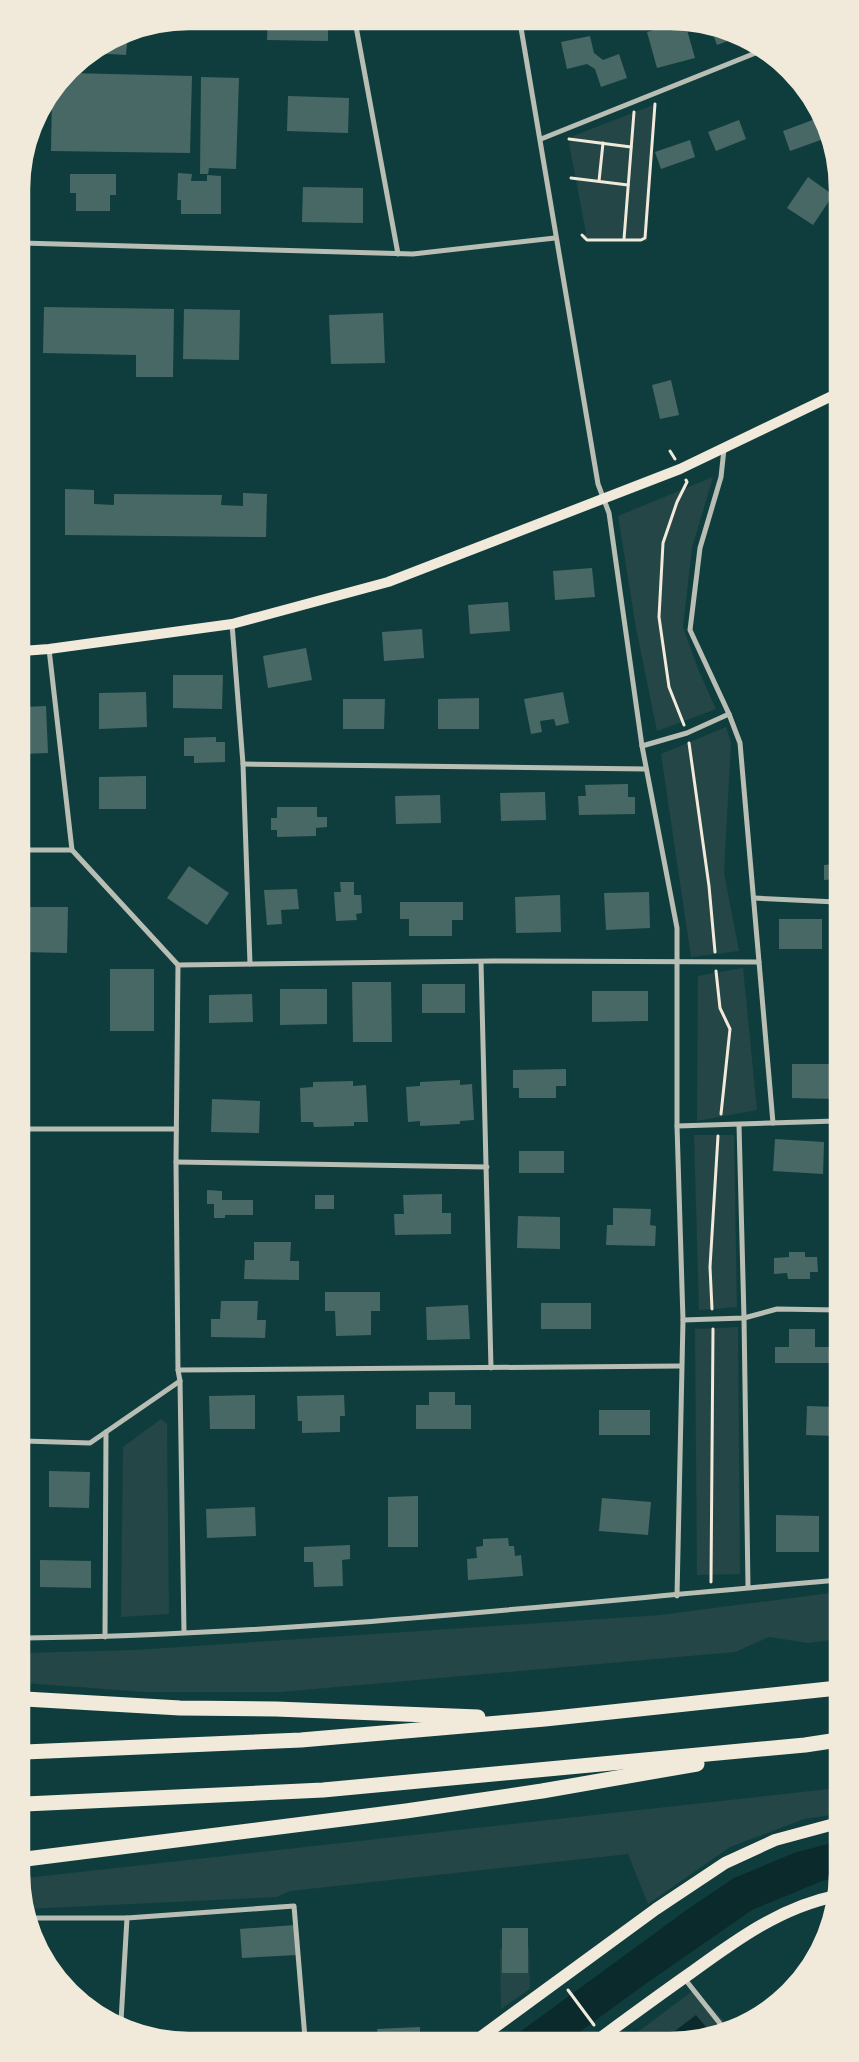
<svg xmlns="http://www.w3.org/2000/svg" width="859" height="2062" font-family="Jost,sans-serif">
<style>
.green{fill:#244646}
.water{fill:#0a2a2b}
.building{fill:#486865}
.lines{fill:none;stroke-linecap:round;stroke-linejoin:round}
.path{stroke:#f1e9da;stroke-width:3}
.minor{stroke:#b8beb3;stroke-width:5}
.secondary{stroke:#f1e9da;stroke-width:10}
.primary{stroke:#f1e9da;stroke-width:12}
.motorway{stroke:#f1e9da;stroke-width:15}
.rim{fill:none;stroke:#f1e9da;stroke-width:2.5}
</style>
<rect width="100%" height="100%" fill="#0f3d3e"/>
<g class="green">
<polygon points="656,104 647,241 582,240 586,233 569,143 573,136"/>
<polygon points="713,477 692,548 683,627 698,669 716,709 657,731 636,628 618,516"/>
<polygon points="726,727 731,743 724,873 739,951 691,957 661,754"/>
<polygon points="743,968 757,1110 697,1121 698,976"/>
<polygon points="694,1135 734,1135 737,1307 699,1310"/>
<polygon points="738,1327 740,1574 697,1575 695,1329"/>
<polygon points="161,1419 167,1424 169,1614 121,1617 123,1447"/>
<polygon points="838,1592 838,1639 808,1643 769,1637 735,1652 281,1692 144,1692 25,1683 25,1653 135,1650 661,1615"/>
<polygon points="838,1788 838,1814 804,1819 730,1847 648,1904 628,1854 290,1891 277,1897 26,1909 26,1878"/>
<polygon points="529,1948 530,1989 501,2009 500,1949"/>
<polygon points="694,1990 731,2028 713,2036 631,2037"/>
</g>
<g class="water">
<polygon points="839,1841 839,1877 822,1881 752,1910 634,1992 573,2037 513,2037 688,1909 734,1878 794,1853"/>
<polygon points="696,2015 707,2028 695,2036 667,2037"/>
</g>
<g class="building">
<polygon points="268,20 328,21 328,41 267,40"/>
<polygon points="679,23 685,23 695,58 657,68 647,32"/>
<polygon points="710,26 741,36 717,45"/>
<polygon points="128,32 126,55 92,53 125,33"/>
<polygon points="590,36 594,53 603,60 619,54 627,78 601,87 595,69 587,64 567,69 561,42"/>
<polygon points="69,73 192,76 190,153 51,151 52,95"/>
<polygon points="201,77 239,78 236,169 209,168 208,174 200,174"/>
<polygon points="288,96 349,98 348,133 287,131"/>
<polygon points="818,118 829,137 790,151 783,131"/>
<polygon points="739,120 746,139 716,151 708,132"/>
<polygon points="690,140 695,157 661,169 655,152"/>
<polygon points="178,173 192,174 191,181 207,181 207,175 221,176 221,214 181,214 181,200 177,200"/>
<polygon points="70,174 116,174 116,195 110,195 110,211 76,211 76,193 70,193"/>
<polygon points="808,177 833,195 813,225 787,208"/>
<polygon points="303,187 363,188 363,223 302,222"/>
<polygon points="44,307 174,309 173,377 136,377 136,355 43,353"/>
<polygon points="184,309 240,310 239,360 183,359"/>
<polygon points="383,313 385,363 331,364 329,315"/>
<polygon points="671,380 679,415 660,419 652,385"/>
<polygon points="65,489 94,490 94,504 114,505 114,494 222,495 221,505 243,506 243,493 267,494 266,537 65,535"/>
<polygon points="592,568 595,597 555,600 553,571"/>
<polygon points="508,602 510,631 470,634 468,605"/>
<polygon points="422,629 424,658 384,661 382,632"/>
<polygon points="306,648 312,680 268,688 263,656"/>
<polygon points="173,675 223,675 222,709 173,708"/>
<polygon points="146,692 147,727 99,729 99,693"/>
<polygon points="563,692 569,723 556,726 554,719 540,721 542,732 531,734 524,699"/>
<polygon points="479,698 479,729 438,729 438,699"/>
<polygon points="343,699 385,699 384,729 343,729"/>
<polygon points="46,706 48,753 22,754 22,707"/>
<polygon points="216,737 216,742 225,742 225,762 194,763 194,756 184,756 184,738"/>
<polygon points="146,776 146,809 99,809 99,777"/>
<polygon points="628,784 628,797 635,797 635,814 579,815 578,796 586,796 585,785"/>
<polygon points="545,792 546,820 501,821 500,793"/>
<polygon points="440,795 441,823 396,824 395,796"/>
<polygon points="277,807 317,807 317,817 327,817 327,827 316,828 316,836 277,837 277,830 271,830 271,818 277,818"/>
<polygon points="836,864 836,879 824,880 824,865"/>
<polygon points="189,866 229,893 207,925 167,898"/>
<polygon points="340,882 354,882 354,895 361,895 362,913 356,914 357,920 336,921 334,892 341,892"/>
<polygon points="297,889 299,909 281,910 282,924 267,925 264,890"/>
<polygon points="649,892 650,928 606,930 604,893"/>
<polygon points="560,895 561,932 516,933 515,897"/>
<polygon points="400,902 463,902 463,920 452,920 452,936 409,936 409,919 400,919"/>
<polygon points="23,907 68,907 67,953 23,952"/>
<rect x="779" y="919" width="43" height="30"/>
<rect x="110" y="969" width="44" height="62"/>
<polygon points="352,982 391,982 392,1042 353,1042"/>
<rect x="422" y="984" width="43" height="29"/>
<polygon points="280,989 327,989 327,1024 280,1025"/>
<polygon points="592,991 648,991 648,1021 592,1022"/>
<polygon points="252,994 253,1022 209,1023 209,995"/>
<polygon points="792,1064 836,1064 836,1099 792,1098"/>
<polygon points="566,1069 566,1086 556,1086 556,1098 519,1098 519,1088 513,1088 513,1070"/>
<polygon points="460,1080 460,1085 472,1084 474,1120 460,1121 460,1124 420,1126 420,1121 408,1122 406,1087 420,1086 420,1082"/>
<polygon points="353,1081 353,1086 366,1085 368,1122 354,1122 354,1126 314,1127 313,1122 301,1122 300,1088 313,1087 313,1082"/>
<polygon points="212,1099 260,1101 259,1133 211,1132"/>
<polygon points="775,1139 824,1142 823,1174 773,1171"/>
<rect x="519" y="1151" width="45" height="22"/>
<polygon points="207,1190 222,1191 222,1200 253,1200 253,1215 225,1215 225,1218 214,1218 214,1204 207,1204"/>
<polygon points="442,1194 442,1213 451,1213 451,1234 395,1235 394,1214 404,1214 403,1195"/>
<rect x="315" y="1195" width="19" height="14"/>
<polygon points="613,1208 651,1209 650,1225 656,1226 655,1246 606,1245 607,1225 613,1225"/>
<polygon points="518,1216 560,1217 560,1249 517,1248"/>
<polygon points="254,1242 291,1242 290,1261 299,1261 299,1280 244,1279 245,1260 254,1260"/>
<polygon points="789,1252 805,1252 805,1257 817,1257 818,1272 810,1272 810,1279 788,1279 787,1273 774,1274 774,1258 789,1257"/>
<polygon points="325,1292 380,1292 380,1311 371,1311 371,1335 336,1336 335,1311 325,1311"/>
<polygon points="221,1301 258,1301 257,1320 266,1320 265,1338 211,1337 211,1319 220,1319"/>
<rect x="541" y="1303" width="50" height="26"/>
<polygon points="468,1305 470,1339 427,1340 426,1307"/>
<polygon points="789,1329 815,1329 815,1347 829,1347 829,1363 775,1363 775,1347 789,1347"/>
<polygon points="429,1392 455,1392 455,1405 471,1405 471,1429 416,1429 416,1405 429,1405"/>
<polygon points="255,1395 255,1429 210,1429 209,1396"/>
<polygon points="344,1395 345,1416 340,1416 340,1432 302,1433 302,1421 298,1421 297,1396"/>
<polygon points="807,1406 837,1407 837,1436 806,1435"/>
<rect x="599" y="1410" width="51" height="25"/>
<polygon points="49,1471 90,1472 89,1508 49,1507"/>
<polygon points="418,1496 418,1547 388,1547 388,1497"/>
<polygon points="602,1498 651,1502 648,1535 599,1531"/>
<polygon points="255,1507 256,1536 207,1538 206,1509"/>
<polygon points="776,1515 819,1516 819,1552 776,1552"/>
<polygon points="508,1538 509,1546 514,1546 515,1556 521,1555 523,1576 468,1580 467,1559 477,1558 476,1547 483,1546 483,1539"/>
<polygon points="350,1545 350,1559 342,1560 343,1586 314,1587 313,1562 304,1562 304,1547"/>
<polygon points="40,1560 91,1561 91,1588 40,1587"/>
<polygon points="295,1925 297,1955 242,1958 240,1929"/>
<rect x="502" y="1928" width="26" height="45"/>
<polygon points="420,2027 420,2038 328,2038 328,2035 378,2035 377,2029"/>
</g>
<g class="lines">
<g class="path">
<polyline points="569,139 631,147"/>
<polyline points="571,178 628,185"/>
<polyline points="599,181 603,143"/>
<polyline points="582,235 587,240 641,240 645,238 655,104"/>
<polyline points="624,239 634,112"/>
<polyline points="670,451 675,459"/>
<polyline points="684,725 669,687 659,617 663,543 677,502 687,482 686,480"/>
<polyline points="689,743 709,886 715,952"/>
<polyline points="716,971 720,1008 730,1029 721,1114"/>
<polyline points="712,1309 710,1267 718,1136"/>
<polyline points="711,1582 713,1329"/>
<polyline points="568,1990 594,2025"/>
</g>
<g class="minor">
<polyline points="355,21 398,254"/>
<polyline points="520,22 598,484 609,513 642,746 677,928 677,1126 683,1320 677,1596"/>
<polyline points="541,139 763,50"/>
<polyline points="21,243 413,254 555,238"/>
<polyline points="724,449 721,477 700,548 690,630 729,714 740,743 773,1123"/>
<polyline points="232,624 243,764 250,964"/>
<polyline points="49,649 72,850 178,965 493,961 759,962"/>
<polyline points="642,746 687,733 729,714"/>
<polyline points="243,764 646,769"/>
<polyline points="22,850 72,850"/>
<polyline points="754,898 836,902"/>
<polyline points="481,962 491,1368"/>
<polyline points="178,965 176,1162 178,1370 180,1381 184,1632"/>
<polyline points="739,1125 744,1318 748,1587"/>
<polyline points="677,1126 836,1121"/>
<polyline points="23,1129 176,1129"/>
<polyline points="176,1162 487,1167"/>
<polyline points="683,1320 744,1318 777,1309 837,1310"/>
<polyline points="178,1370 681,1366"/>
<polyline points="24,1441 90,1443 180,1381"/>
<polyline points="105,1637 106,1432"/>
<path d="M25,1638C297,1635 567,1603 838,1580"/>
<polyline points="26,1918 127,1918 294,1906 305,2038"/>
<polyline points="684,1978 726,2031"/>
<polyline points="121,2021 127,1918"/>
</g>
<polyline class="secondary" points="22,651 49,649 232,624 388,582 680,469 834,395"/>
<g class="primary">
<polyline points="481,2037 656,1909 725,1863 775,1840 838,1823"/>
<path d="M602,2037C632,2015 662,1993 692,1972C736,1940 781,1907 836,1896"/>
</g>
<g class="motorway">
<polyline points="25,1699 180,1708 276,1709 478,1717"/>
<polyline points="25,1752 301,1740 545,1719 838,1688"/>
<polyline points="25,1804 323,1790 805,1745 838,1740"/>
<polyline points="26,1859 406,1811 542,1791 697,1764"/>
</g>
</g>
<path d="M0 0H859V2062H0ZM189 29H670A160 160 0 0 1 830 189V1873A160 160 0 0 1 670 2033H189A160 160 0 0 1 29 1873V189A160 160 0 0 1 189 29Z" fill="#f1e9da" fill-rule="evenodd"/>
<path class="rim" d="M189 29H670A160 160 0 0 1 830 189V1873A160 160 0 0 1 670 2033H189A160 160 0 0 1 29 1873V189A160 160 0 0 1 189 29Z"/>
</svg>
